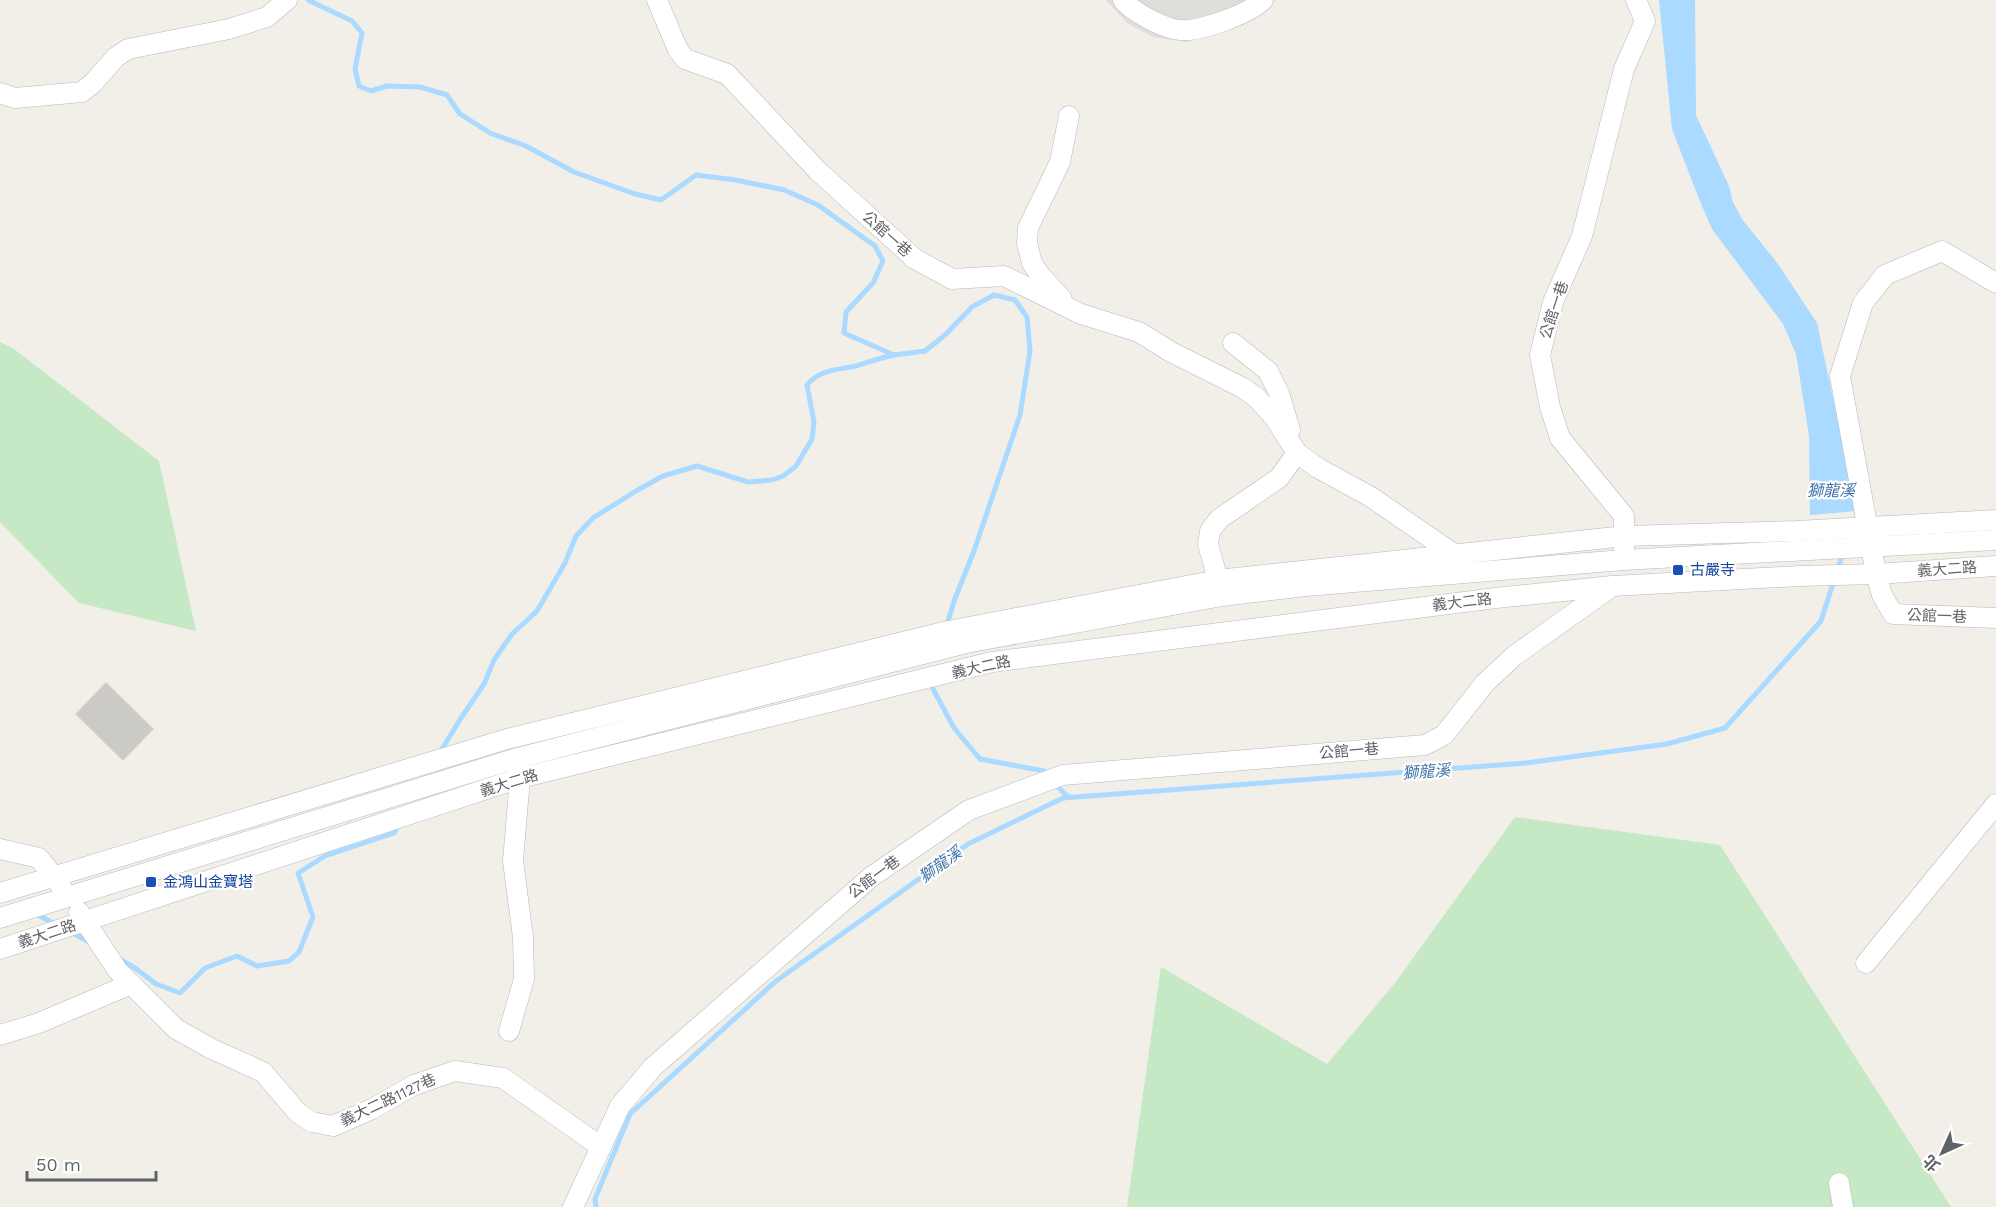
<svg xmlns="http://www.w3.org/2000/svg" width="1996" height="1207" font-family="'Work Sans','Noto Sans TC',sans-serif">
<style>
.industrial{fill:#e0deda}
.green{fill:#c5e8c5}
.water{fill:#aadaff}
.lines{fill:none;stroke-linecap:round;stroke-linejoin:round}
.stream{stroke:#aadaff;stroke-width:5}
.building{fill:#cccac5;stroke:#d6d1c6;stroke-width:1.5}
.minor-casing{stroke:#b5b8bc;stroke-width:21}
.minor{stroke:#fff;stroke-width:20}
.transit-dot{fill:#1a4fb4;stroke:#fff;stroke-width:2}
.labels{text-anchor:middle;stroke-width:4.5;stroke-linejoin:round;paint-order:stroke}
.street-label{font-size:15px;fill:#5f6368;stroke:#fff}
.transit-label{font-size:15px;fill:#164399;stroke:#fff;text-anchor:start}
.water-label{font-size:16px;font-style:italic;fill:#4174aa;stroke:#fff}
</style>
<rect width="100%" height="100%" fill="#f1efe8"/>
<polygon class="industrial" points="1106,0 1275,0 1269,9 1243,25 1187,42 1153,37 1127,23"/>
<g class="green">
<polygon points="0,342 14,349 159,461 196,631 79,603 0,522"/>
<polygon points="1515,817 1720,845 1951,1207 1127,1207 1161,967 1327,1064 1395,983"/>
</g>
<polygon class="water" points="1659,0 1695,0 1696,115 1729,186 1733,202 1742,219 1778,264 1817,323 1857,511 1810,515 1809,436 1796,354 1783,324 1712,229 1699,199 1672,129"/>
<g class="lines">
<g class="stream">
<polyline points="308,0 352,21 362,33 355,69 359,86 371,91 387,86 420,87 447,95 460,114 490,133 526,146 574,172 635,194 661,200 696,175 736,180 784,190 818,205 875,246 883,261 873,283 846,312 844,333 894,355 925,351 945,335 972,307 994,295 1015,300 1027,317 1030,351 1020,415 974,551 954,601 947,625"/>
<polyline points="1837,571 1844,551"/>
<polyline points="933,681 932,687 954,728 980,759 1044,771 1048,776"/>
<path d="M439,754L461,718L484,684L494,660L512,634L537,611L565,563L576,536L593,518L636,491L663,476L697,466L748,482L772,480L783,476L796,466L812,439L814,422L807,385C820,369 838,370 856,366C868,362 881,358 894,355"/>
<polyline points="1054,783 1068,797"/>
<polyline points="34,913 57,925"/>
<polyline points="71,932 89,942"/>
<polyline points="118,958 135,968 156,984 180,993 205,968 237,956 257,966 289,961 299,952 313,917 298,873 325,856 394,833 399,825"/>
<polyline points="596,1207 595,1199 630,1114 776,981 968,844 1063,798 1526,763 1667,744 1725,728 1821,621 1834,580"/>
</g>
</g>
<polygon class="building" points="106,683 153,729 123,760 76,714"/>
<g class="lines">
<defs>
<g id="minor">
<polyline points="657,0 678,50 685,59 727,74 818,171 915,259 952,279 1004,276 1081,314 1139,332 1171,352 1243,388 1257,398 1274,417 1297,453"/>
<path d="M1123,0C1132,12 1165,29 1180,30C1200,32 1249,14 1263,0"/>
<polyline points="0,93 15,98 82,92 93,83 116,57 128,49 229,29 267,17 287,0"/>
<polyline points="1996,283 1942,251 1885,275 1863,303 1840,376 1876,574 1882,595 1893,614 1996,618"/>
<polyline points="1062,299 1040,275 1032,263 1027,243 1028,228 1060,162 1069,116"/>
<polyline points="1233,343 1268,371 1279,393 1290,430"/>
<polyline points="1624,549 1624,516 1560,438 1550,407 1540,355 1553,302 1582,236 1624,69 1645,21 1636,0"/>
<polyline points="1221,591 1208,544 1210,531 1219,519 1279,478 1297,453 1318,468 1371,497 1458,557"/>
<polyline points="0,849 39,858 61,886"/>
<polyline points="0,893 507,739 948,631 1218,580 1625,536 1797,531 1996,520"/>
<polyline points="79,912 118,971 176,1029 212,1049 263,1072 298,1113 312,1122 333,1126 372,1109 414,1085 455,1071 503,1078 601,1147"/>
<polyline points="0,918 514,759 966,643 1222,596 1306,586 1623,560 1996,540"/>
<polyline points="0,949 520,778 992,662 1496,598 1612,586 1800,576 1876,574 1996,566"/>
<polyline points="1866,963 1996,804"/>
<polyline points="509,1031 524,979 523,937 513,861 520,778 516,767"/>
<polyline points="0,1035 39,1023 131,984"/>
<polyline points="1839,1183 1843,1207"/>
<polyline points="573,1207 620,1106 653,1067 871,877 969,810 1063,775 1425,745 1444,735 1485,683 1514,656 1611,587"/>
</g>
</defs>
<use href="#minor" class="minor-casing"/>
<use href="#minor" class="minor"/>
</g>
<g class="transit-dot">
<rect x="1672" y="564" width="12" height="12" rx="3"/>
<rect x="145" y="876" width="12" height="12" rx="3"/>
</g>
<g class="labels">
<g class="street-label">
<text transform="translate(887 234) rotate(42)" y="5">公館一巷</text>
<text transform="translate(1554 310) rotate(-72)" y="5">公館一巷</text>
<text transform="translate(1947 569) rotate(-4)" y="5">義大二路</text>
<text transform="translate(1462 602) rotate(-7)" y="5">義大二路</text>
<text transform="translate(1937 616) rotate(2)" y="5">公館一巷</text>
<text transform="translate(981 667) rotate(-12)" y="5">義大二路</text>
<text transform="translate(1349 751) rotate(-5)" y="5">公館一巷</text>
<text transform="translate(509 783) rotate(-17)" y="5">義大二路</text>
<text transform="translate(874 877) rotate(-37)" y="5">公館一巷</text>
<text transform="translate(47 934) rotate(-18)" y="5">義大二路</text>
<text transform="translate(388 1100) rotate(-25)" y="5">義大二路1127巷</text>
</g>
<g class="transit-label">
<text x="1690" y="575">古嚴寺</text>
<text x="163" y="887">金鴻山金寶塔</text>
</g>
<g class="water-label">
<text x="1831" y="496">獅龍溪</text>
<text transform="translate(1426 771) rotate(-4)" y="6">獅龍溪</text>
<text transform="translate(940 864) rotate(-36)" y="6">獅龍溪</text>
</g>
</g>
<g transform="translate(1942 1153) rotate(225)" stroke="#ffffff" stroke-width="4.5" paint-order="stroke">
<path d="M0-4.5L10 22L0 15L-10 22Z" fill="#5f6368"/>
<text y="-9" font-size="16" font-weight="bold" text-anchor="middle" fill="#5f6368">北</text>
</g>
<path d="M27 1171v9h129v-9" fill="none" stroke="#5f6368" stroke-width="3"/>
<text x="36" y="1171" font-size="18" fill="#5f6368" stroke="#ffffff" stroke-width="4.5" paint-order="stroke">50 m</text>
</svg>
